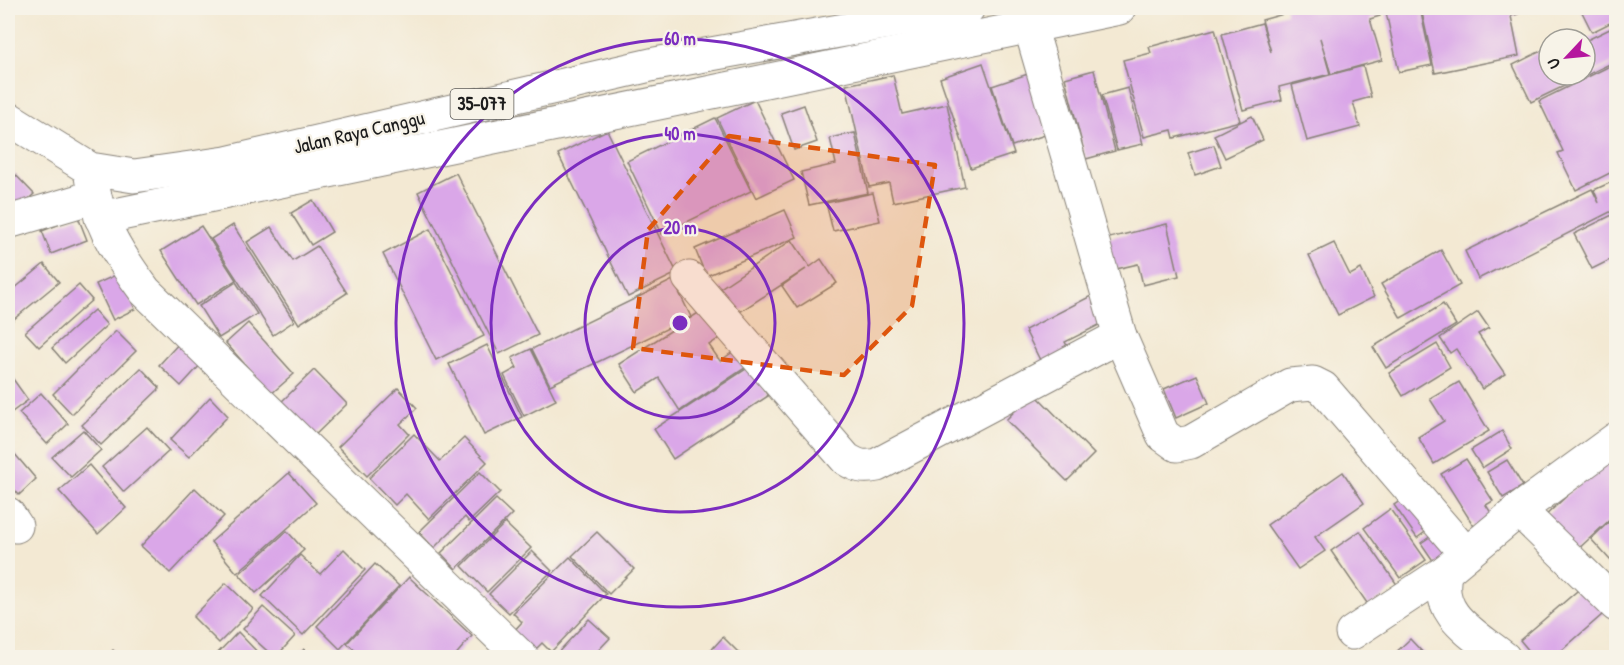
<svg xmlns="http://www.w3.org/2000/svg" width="1624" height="665" font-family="'Patrick Hand',sans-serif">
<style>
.building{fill:#daa7e8}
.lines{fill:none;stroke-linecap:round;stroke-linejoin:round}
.minor-casing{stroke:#888278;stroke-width:35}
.major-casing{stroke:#888278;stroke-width:35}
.minor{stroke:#fff;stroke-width:33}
.major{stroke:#fff;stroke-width:33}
.marked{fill:#de560d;fill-opacity:0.2;stroke:#de560d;stroke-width:4.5;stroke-dasharray:12 8;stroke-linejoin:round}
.ring{fill:none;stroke:#7b2cbf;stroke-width:3}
.labels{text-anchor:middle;stroke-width:4.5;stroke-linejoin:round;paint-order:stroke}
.shield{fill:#f7f3e8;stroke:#5e5c59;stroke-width:1.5}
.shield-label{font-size:18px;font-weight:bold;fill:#1c1c1c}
.street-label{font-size:20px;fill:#1c1c1c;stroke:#f7f3e8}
.centre{fill:#7b2cbf;stroke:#f7f3e8;stroke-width:3}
.ring-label{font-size:18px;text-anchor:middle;font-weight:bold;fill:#7b2cbf;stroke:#f7f3e8;stroke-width:4.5;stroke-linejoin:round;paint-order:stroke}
</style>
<rect width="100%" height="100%" fill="#f7f3e8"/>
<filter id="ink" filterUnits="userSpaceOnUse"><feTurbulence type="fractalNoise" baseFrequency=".0167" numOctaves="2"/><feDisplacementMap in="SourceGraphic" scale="12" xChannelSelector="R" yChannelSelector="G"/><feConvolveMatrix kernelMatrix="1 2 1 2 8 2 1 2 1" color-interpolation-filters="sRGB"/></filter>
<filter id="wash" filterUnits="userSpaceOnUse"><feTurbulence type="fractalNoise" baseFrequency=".008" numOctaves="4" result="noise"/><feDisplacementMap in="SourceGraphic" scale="24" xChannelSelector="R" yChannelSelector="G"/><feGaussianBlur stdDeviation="1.35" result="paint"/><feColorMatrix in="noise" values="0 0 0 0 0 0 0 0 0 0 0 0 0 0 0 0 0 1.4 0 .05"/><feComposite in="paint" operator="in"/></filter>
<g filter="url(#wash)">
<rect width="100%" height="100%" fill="#f3e9d3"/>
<g id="blocks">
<g class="building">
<polygon points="1285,8 1378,8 1380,16 1370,19 1382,60 1331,74 1320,38 1330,74 1279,87 1282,100 1243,110 1222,34 1262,23 1271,52 1262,20 1287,13"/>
<polygon points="1385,8 1420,8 1432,65 1399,72"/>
<polygon points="1421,8 1516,8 1518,14 1511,16 1519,56 1435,73"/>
<polygon points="1580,8 1616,8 1616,20 1592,32"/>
<polygon points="1616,26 1616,61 1531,102 1513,65 1549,47 1549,75 1585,75 1585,41"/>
<polygon points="1215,29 1240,121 1174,138 1172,130 1144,137 1123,60 1151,53 1149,47"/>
<polygon points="983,63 1014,154 971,168 940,78"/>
<polygon points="1616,63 1616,170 1576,190 1558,153 1563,151 1539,101"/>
<polygon points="1363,66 1371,97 1353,102 1360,127 1307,141 1292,85"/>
<polygon points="1094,70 1115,151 1086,159 1065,78"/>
<polygon points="1031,73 1051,133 1012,146 992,86"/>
<polygon points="893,75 902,114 947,104 965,187 893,202 889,183 869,187 846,85"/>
<polygon points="1128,88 1143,144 1117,150 1102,95"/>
<polygon points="755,100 794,180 756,198 717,118"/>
<polygon points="804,105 817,142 794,150 781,113"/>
<polygon points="1252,116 1263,140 1225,158 1214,135"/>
<polygon points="715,118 751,191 662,234 627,161"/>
<polygon points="607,130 677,273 628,297 558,154"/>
<polygon points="855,133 868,193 809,205 801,172 836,164 830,138"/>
<polygon points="1214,145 1221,166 1195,175 1188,153"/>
<polygon points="11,170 34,194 8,218 8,173"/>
<polygon points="456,173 538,335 499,354 418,192"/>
<polygon points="1616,180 1616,209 1478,279 1465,251 1592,189 1599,203 1594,190"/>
<polygon points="873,193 880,221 833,231 826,203"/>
<polygon points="313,200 332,232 311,245 291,213"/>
<polygon points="785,210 797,237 706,276 695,249"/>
<polygon points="1616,213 1616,257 1592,269 1574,234"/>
<polygon points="78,217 87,240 51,254 42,231"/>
<polygon points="1167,224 1179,276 1143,285 1138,264 1112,270 1105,239"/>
<polygon points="233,225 294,321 273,335 211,239"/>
<polygon points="201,226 236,280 196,305 161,251"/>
<polygon points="271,227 293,261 317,246 347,293 299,324 247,242"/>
<polygon points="430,229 484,336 436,360 383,254"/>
<polygon points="792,240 810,267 821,259 837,283 797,308 782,286 806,269 732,317 716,291"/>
<polygon points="1334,243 1350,275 1361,269 1374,297 1338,315 1309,255"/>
<polygon points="1441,250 1460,285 1401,318 1381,284"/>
<polygon points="44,264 59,282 8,324 8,294"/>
<polygon points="118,274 135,309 113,320 96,284"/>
<polygon points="673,280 691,317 550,385 532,349"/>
<polygon points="236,282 257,314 219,338 199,306"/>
<polygon points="79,285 92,300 39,347 25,332"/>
<polygon points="1091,296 1105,322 1065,342 1073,356 1045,370 1025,330"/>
<polygon points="1443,304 1456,325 1386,368 1373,347"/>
<polygon points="706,308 724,335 709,345 720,361 737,349 748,366 680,411 659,378 637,392 619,364"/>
<polygon points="94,310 107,325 65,363 52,348"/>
<polygon points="1478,312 1489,328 1478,334 1505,374 1482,389 1456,349 1450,353 1440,338"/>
<polygon points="248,323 294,374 271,394 226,343"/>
<polygon points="116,331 136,351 72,414 53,394"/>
<polygon points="181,341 203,362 181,386 159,365"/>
<polygon points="1437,344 1450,367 1403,396 1389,373"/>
<polygon points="487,345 522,417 484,435 449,364"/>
<polygon points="531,349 556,400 524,416 504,375 517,368 512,358"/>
<polygon points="749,367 768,396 673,459 654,429"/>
<polygon points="141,368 160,388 101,445 82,425"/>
<polygon points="314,370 347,404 311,439 278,405"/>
<polygon points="8,372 28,400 8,415"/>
<polygon points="1197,375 1209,403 1176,418 1164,389"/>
<polygon points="1459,382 1489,431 1434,464 1418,437 1444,421 1430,399"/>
<polygon points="398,388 417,408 400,424 409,434 367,476 338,447"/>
<polygon points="1033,392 1094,454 1067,481 1006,420"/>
<polygon points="41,393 68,424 47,444 19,413"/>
<polygon points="210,397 228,416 189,457 170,440"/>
<polygon points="147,427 169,451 124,492 102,467"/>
<polygon points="83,430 101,450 71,477 52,457"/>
<polygon points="1502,431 1512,449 1482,468 1471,450"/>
<polygon points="414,434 440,461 464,438 487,462 429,519 406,494 395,505 369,478"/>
<polygon points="8,446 36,479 19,495 8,482"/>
<polygon points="1615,451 1616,514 1575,552 1543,518"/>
<polygon points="1466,459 1493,501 1486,505 1493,516 1475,528 1441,474"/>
<polygon points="1507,460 1523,486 1503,498 1487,472"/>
<polygon points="89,465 126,508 98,534 59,491"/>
<polygon points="480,472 500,492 469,522 465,517 434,548 419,532"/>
<polygon points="1343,472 1364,503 1315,537 1325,551 1298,569 1267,525"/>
<polygon points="289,473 316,503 237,573 211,542"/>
<polygon points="195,488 224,516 170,573 141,546"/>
<polygon points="1409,495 1432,527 1417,538 1394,505"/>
<polygon points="496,499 512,514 456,569 441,553"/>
<polygon points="1390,509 1426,560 1400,578 1364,528"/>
<polygon points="1616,515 1616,554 1610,560 1591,539"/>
<polygon points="505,523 531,548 487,592 462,566"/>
<polygon points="287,531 304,550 256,593 239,574"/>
<polygon points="1360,531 1398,586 1369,606 1331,551"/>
<polygon points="597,532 634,569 609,594 572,556"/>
<polygon points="1437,532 1452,554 1436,565 1421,543"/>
<polygon points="344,549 365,570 303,635 262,596 300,555 320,574"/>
<polygon points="532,551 552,571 509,613 489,594"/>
<polygon points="570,557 606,594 551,652 542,643 531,654 512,633 522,622 513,613"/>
<polygon points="375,564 399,586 340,649 317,626"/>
<polygon points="409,577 472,636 453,658 363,658 347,643"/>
<polygon points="226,583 253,609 219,643 193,617"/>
<polygon points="1583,586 1611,607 1553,658 1535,658 1520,640"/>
<polygon points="263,607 295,636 275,658 243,629"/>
<polygon points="589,619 610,638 591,658 553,658"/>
<polygon points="238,632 263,658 213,658"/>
<polygon points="723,637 744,658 704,658"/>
<polygon points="1410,639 1428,658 1390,658"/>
<polygon points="1616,646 1616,658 1606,658"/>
<polygon points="304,649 313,658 296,658"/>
<polygon points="113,650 121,658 105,658"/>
</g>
</g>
</g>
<g filter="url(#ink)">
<use href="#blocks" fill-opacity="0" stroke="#888278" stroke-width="1.5"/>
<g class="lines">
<defs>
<g id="minor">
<polyline points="1030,26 1120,336 1163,435 1177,445 1191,442 1290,385 1313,383 1323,388 1466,554"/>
<path d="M90,169C95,218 116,252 145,291L522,658"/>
<polyline points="101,218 1119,8"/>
<polyline points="8,222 93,197"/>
<path d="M689,278L846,459C857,466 863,468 877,465L1120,336"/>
<polyline points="1519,510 1616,605"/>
<polyline points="8,514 16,526"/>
<path d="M1446,571C1433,614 1474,634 1504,658"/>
<polyline points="1352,633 1446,571 1519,510 1616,439"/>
</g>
<polyline id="major" points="8,118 90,169 134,176 226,163 655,64 968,8"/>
</defs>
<use href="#minor" class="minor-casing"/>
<use href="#major" class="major-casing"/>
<use href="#minor" class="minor"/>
<use href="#major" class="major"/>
</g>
</g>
<path class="marked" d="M729,136L935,165L912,306L844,375L633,348L648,230Z"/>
<g class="ring">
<circle cx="680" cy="323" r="95"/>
<circle cx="680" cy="323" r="189"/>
<circle cx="680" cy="323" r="284"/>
</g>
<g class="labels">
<rect class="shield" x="450.5" y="89" width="63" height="30" rx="4.5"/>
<g class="shield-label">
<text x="482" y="110">35-077</text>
</g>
<g class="street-label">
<text transform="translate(359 132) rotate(-13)" y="7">Jalan Raya Canggu</text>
</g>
</g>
<circle cx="680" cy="323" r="9" class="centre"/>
<g class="ring-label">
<text x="680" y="45">60 m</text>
<text x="680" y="140">40 m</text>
<text x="680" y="234">20 m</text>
</g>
<rect width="1624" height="665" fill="none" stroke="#f7f3e8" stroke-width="30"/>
<g transform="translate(1567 57) rotate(244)"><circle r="28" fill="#f7f3e8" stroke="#9f9d96" stroke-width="1.5"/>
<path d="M0-4.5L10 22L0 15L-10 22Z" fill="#b5179e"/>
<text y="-9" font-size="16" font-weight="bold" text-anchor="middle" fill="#1c1c1c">U</text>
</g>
</svg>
